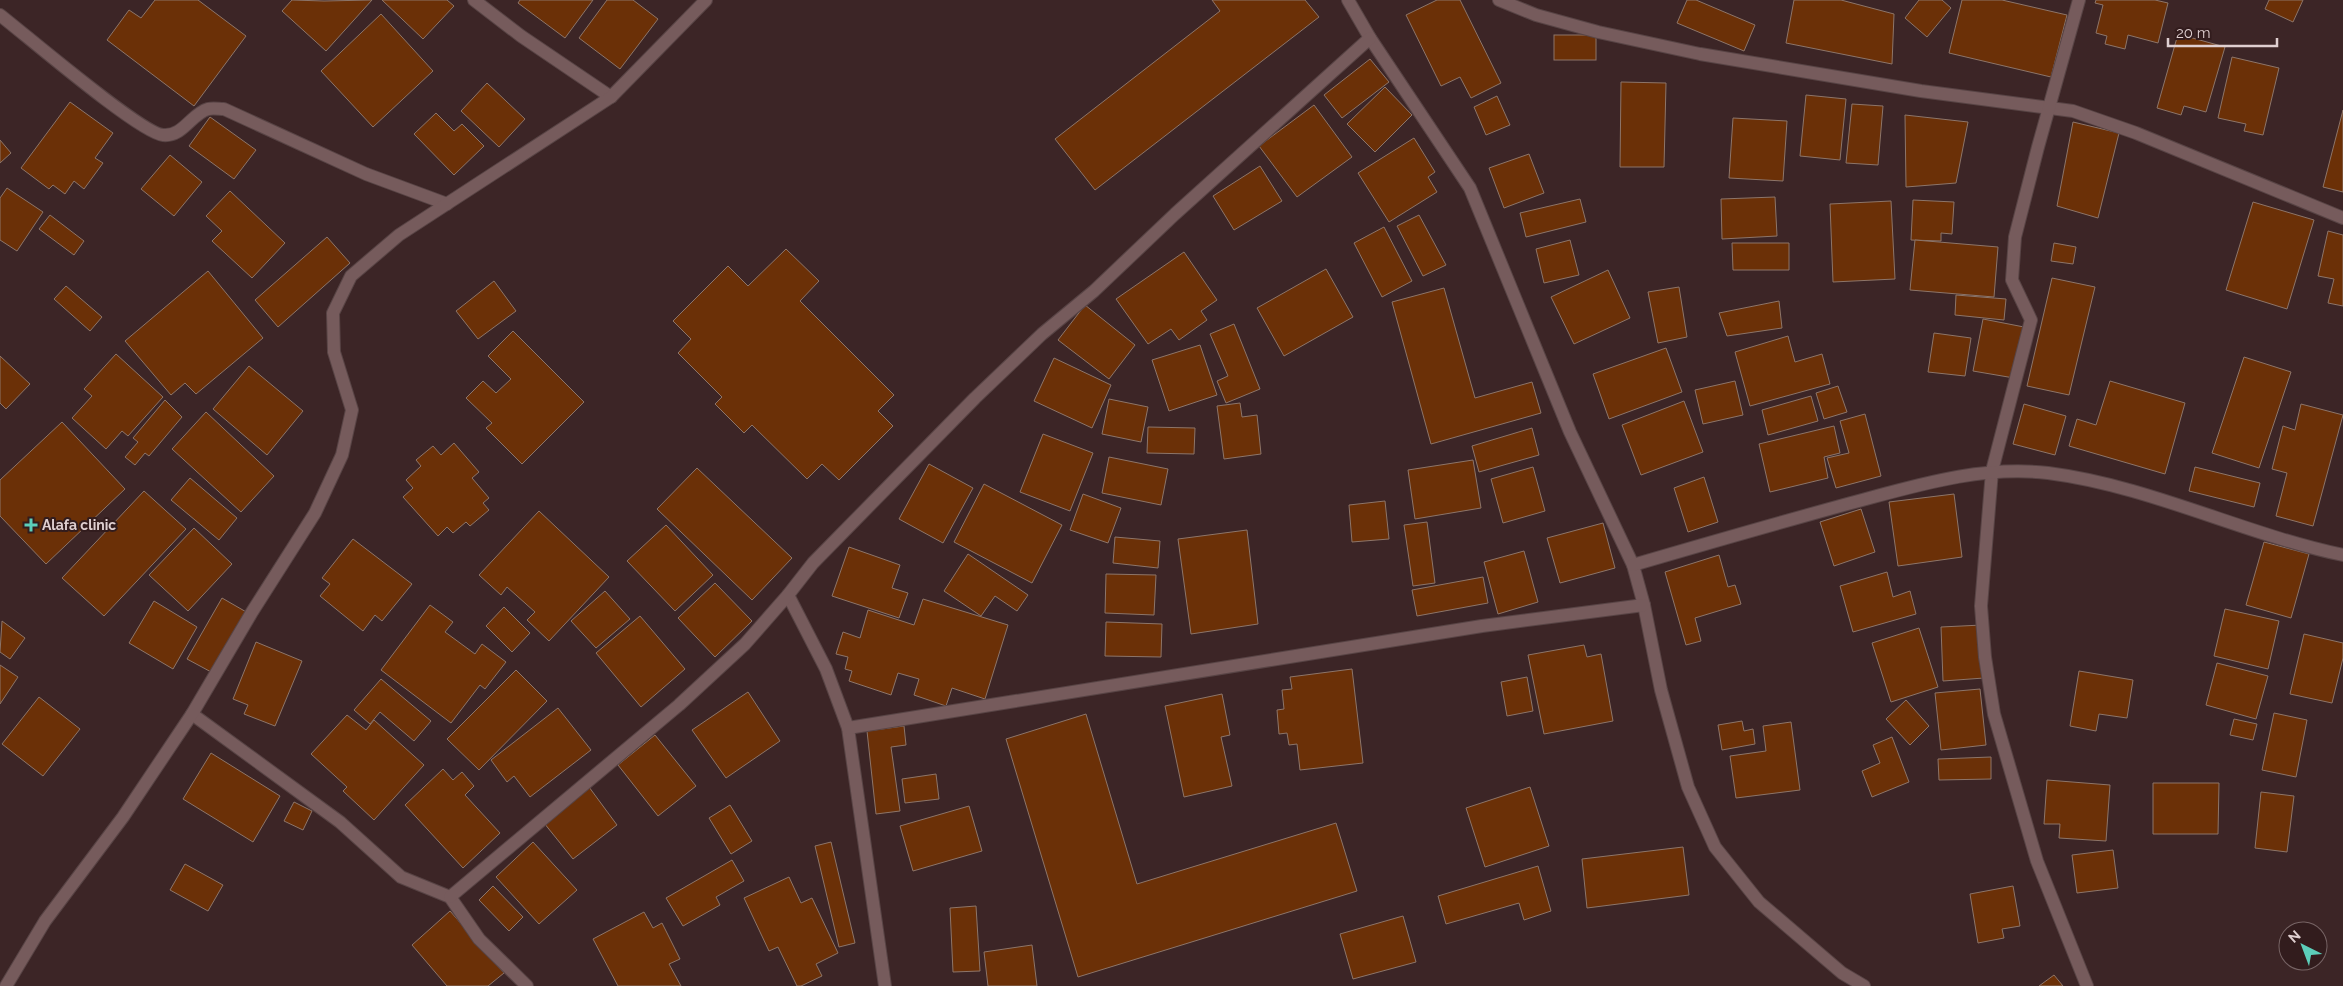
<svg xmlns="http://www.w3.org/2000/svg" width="2343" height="986" font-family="Raleway,sans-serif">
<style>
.building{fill:#6b3007;stroke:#8d7569}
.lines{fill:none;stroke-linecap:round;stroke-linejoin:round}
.minor-casing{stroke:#584445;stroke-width:14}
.minor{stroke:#765b5c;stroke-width:12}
.poi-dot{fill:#5cceba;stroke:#321c1d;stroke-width:2}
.labels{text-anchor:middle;stroke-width:4;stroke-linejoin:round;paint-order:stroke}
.poi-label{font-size:14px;font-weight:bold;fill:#dfcfd0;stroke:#321c1d;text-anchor:start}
</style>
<rect width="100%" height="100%" fill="#3c2526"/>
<g class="building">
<polygon points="155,0 198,0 246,36 194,106 107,40 129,10 141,18"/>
<polygon points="292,0 324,1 372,0 326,51 282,11"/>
<polygon points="382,0 447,0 454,6 423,39"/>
<polygon points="520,0 593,0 565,38 518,3"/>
<polygon points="607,0 633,0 658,19 620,69 579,38"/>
<polygon points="1212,0 1305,0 1319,17 1095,190 1055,139 1220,11"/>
<polygon points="1437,0 1460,0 1501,83 1471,98 1460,77 1441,86 1406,15"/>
<polygon points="1687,0 1696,0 1755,25 1744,51 1677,23"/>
<polygon points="1794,0 1841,0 1894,14 1892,64 1786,43"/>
<polygon points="1919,0 1942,0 1951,8 1927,37 1905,18"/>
<polygon points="1962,0 2002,0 2067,15 2051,77 1949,53"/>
<polygon points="2096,0 2155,0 2168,3 2158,43 2128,35 2125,49 2105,44 2107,36 2096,33 2103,5 2095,3"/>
<polygon points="2269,0 2303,0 2293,22 2265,9"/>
<polygon points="381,14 433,71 373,127 321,71"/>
<polygon points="2178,34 2225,47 2206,112 2184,106 2181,115 2157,108"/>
<rect x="1554" y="35" width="42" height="25"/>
<polygon points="2232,57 2279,68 2263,135 2244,131 2246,124 2218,118"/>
<polygon points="1370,59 1389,82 1342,118 1324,95"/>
<polygon points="1621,82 1666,83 1664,167 1620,167"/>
<polygon points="487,83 525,119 499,147 461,111"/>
<polygon points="1385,87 1412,115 1375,152 1347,124"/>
<polygon points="1806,95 1846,99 1840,160 1800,156"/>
<polygon points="1497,96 1510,125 1486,135 1474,107"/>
<polygon points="70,102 113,133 95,158 103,163 84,189 74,181 65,194 53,185 49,189 21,168"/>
<polygon points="1852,104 1883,106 1878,165 1846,163"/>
<polygon points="1314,105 1352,157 1297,197 1259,146"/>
<polygon points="2343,110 2343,192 2323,187"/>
<polygon points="436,113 454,131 462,124 484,146 454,175 414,134"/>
<polygon points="1905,115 1968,122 1956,183 1906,187"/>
<polygon points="210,117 256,150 234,179 189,146"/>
<polygon points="1733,118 1787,121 1783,181 1729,178"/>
<polygon points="2073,122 2119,133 2098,218 2057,206"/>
<polygon points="1414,138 1435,172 1428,177 1437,192 1389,222 1358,173"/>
<polygon points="0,140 11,153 0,163"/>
<polygon points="1529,154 1544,193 1504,208 1489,168"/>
<polygon points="170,155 202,182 174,216 141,189"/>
<polygon points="1260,166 1282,201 1234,230 1213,196"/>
<polygon points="7,188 43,212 17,251 0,240 0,198"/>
<polygon points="230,191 285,243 252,278 212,241 222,231 206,216"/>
<polygon points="1775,197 1777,236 1722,239 1721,199"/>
<polygon points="1580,199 1586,222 1526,237 1520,213"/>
<polygon points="1913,200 1954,202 1952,234 1941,233 1941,241 1911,240"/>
<polygon points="1891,201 1895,279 1833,282 1830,204"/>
<polygon points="2253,202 2314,220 2287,309 2226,290"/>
<polygon points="50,215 84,241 74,255 39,229"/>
<polygon points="1419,215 1446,265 1423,276 1397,226"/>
<polygon points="1384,227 1412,281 1382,297 1354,243"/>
<polygon points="2328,231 2343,235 2343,306 2328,303 2334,279 2318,276"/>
<polygon points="327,237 350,263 278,327 255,300"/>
<polygon points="1570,240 1579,275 1544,283 1536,249"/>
<polygon points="1915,240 1998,247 1994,297 1910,290"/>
<polygon points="1732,243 1789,243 1789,270 1733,270"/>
<polygon points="2054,243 2076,247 2073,264 2051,261"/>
<polygon points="786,249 819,281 800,301 894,395 878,411 893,426 839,480 822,464 807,479 752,425 744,433 715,404 722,397 678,353 691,339 673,321 728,266 748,286"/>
<polygon points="1184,252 1217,300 1201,311 1207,320 1179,340 1171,329 1148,344 1116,299"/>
<polygon points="1326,269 1353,317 1284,356 1257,308"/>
<polygon points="1608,270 1630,318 1574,344 1551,297"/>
<polygon points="208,271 263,338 196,394 185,383 171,395 125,341"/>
<polygon points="2052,278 2095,287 2069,395 2027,386"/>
<polygon points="494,281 516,311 478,339 456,311"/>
<polygon points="66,286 102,317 90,331 54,299"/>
<polygon points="1679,287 1687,337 1658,343 1648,292"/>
<polygon points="1444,288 1475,398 1532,382 1541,413 1431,444 1392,302"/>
<polygon points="1956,295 2006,299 2004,320 1955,315"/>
<polygon points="1779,301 1782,328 1727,336 1719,313"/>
<polygon points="1085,305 1135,345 1109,379 1058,340"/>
<polygon points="1983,319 2024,327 2014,378 1973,371"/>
<polygon points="1234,324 1260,389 1226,403 1217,381 1228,376 1210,334"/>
<polygon points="513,331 584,402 522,464 486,428 492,423 466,398 483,381 496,393 511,379 488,356"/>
<polygon points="1934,333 1971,338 1965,376 1928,372"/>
<polygon points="1788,336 1795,362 1822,354 1830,384 1750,406 1735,352"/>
<polygon points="1200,345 1217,395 1169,411 1152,360"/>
<polygon points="1666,348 1682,392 1609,419 1593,374"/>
<polygon points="116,354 163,397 128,436 122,431 106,449 72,418 92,396 84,389"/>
<polygon points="0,356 30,384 6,409 0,403"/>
<polygon points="2244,357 2291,372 2259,468 2212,453"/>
<polygon points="1054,358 1111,385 1092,428 1034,401"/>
<polygon points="249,366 303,411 267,455 213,409"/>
<polygon points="1735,381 1743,415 1703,424 1695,390"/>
<polygon points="2110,381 2185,403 2165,474 2069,446 2077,419 2096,425"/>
<polygon points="1838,386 1847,412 1824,419 1816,393"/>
<polygon points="1811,396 1818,421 1768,435 1762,410"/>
<polygon points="1109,399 1148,407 1141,442 1102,434"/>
<polygon points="165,400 182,417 149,456 145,453 135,465 125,457 138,442 133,438"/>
<polygon points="1684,401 1703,452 1641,475 1622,425"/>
<polygon points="1240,403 1242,417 1257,415 1261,454 1224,459 1217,406"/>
<polygon points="2024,404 2066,416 2055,455 2013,444"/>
<polygon points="2301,404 2343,415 2313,526 2276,516 2287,473 2272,469 2283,426 2295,430"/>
<polygon points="206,412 274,476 241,512 172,449"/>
<polygon points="1865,414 1881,476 1836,488 1827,458 1849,453 1840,421"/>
<polygon points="62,422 125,489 46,564 0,516 0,480"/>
<polygon points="1834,426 1840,453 1824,457 1828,478 1770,492 1759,444"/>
<polygon points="1148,427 1195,428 1194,454 1147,453"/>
<polygon points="1532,428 1539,455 1479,472 1472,446"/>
<polygon points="1043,434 1093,453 1070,511 1020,492"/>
<polygon points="454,443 479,472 472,478 489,498 483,503 489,510 470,526 466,522 453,533 447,527 438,536 403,497 413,488 406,480 421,466 416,460 433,446 441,455"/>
<polygon points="1109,457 1168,469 1161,505 1102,493"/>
<polygon points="1473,460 1481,508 1415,519 1408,470"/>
<polygon points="929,464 973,488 943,543 899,519"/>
<polygon points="1533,467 1545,511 1503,523 1491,479"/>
<polygon points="2195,467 2260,483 2254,507 2189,491"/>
<polygon points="697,468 792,558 752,600 657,509"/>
<polygon points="1704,477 1718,522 1688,532 1674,488"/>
<polygon points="190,478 237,518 219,540 171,500"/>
<polygon points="984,484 1062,525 1032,583 954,542"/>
<polygon points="144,491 186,529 104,616 62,578"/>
<polygon points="1083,494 1121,508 1108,543 1070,530"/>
<polygon points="1954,494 1962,557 1898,566 1889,502"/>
<polygon points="1385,501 1389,539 1352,542 1349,505"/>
<polygon points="1861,509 1875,552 1834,566 1820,522"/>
<polygon points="539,511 609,577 549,641 527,620 535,612 507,587 501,595 479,575"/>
<polygon points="1427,522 1435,583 1413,586 1404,525"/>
<polygon points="1603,523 1615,568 1560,583 1547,538"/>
<polygon points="666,525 713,575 675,611 627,561"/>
<polygon points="194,528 232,564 188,611 149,575"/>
<polygon points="1247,530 1258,624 1191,634 1178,539"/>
<polygon points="1115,537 1160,541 1158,568 1113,563"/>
<polygon points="353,539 412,584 382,621 375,615 363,631 320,596 330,584 322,578"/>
<polygon points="2264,542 2309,554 2291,618 2246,605"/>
<polygon points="849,547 900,565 892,588 908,593 899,618 832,596"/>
<polygon points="1524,551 1538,602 1498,614 1484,562"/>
<polygon points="968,554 1028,595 1017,611 995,596 981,616 944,591"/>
<polygon points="1719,555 1728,587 1735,585 1741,604 1695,618 1701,641 1686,645 1665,572"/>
<polygon points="1887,572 1893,597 1910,591 1916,614 1853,632 1840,586"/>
<polygon points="1106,574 1156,575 1154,615 1105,613"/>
<polygon points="1483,577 1488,603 1417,616 1412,590"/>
<polygon points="715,583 752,621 715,657 678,618"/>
<polygon points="605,591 630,619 596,648 571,621"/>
<polygon points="222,598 248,613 213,673 187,659"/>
<polygon points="923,599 1008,625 985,699 952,688 946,706 914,695 919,679 898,673 891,695 849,681 852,671 845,669 848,657 836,654 843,632 860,638 868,610 914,625"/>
<polygon points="154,601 197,627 173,669 129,643"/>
<polygon points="430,605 453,622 445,632 475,654 482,644 506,662 485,689 480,685 451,723 381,670"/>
<polygon points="504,607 530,633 512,652 486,626"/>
<polygon points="2225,609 2279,621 2268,669 2214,656"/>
<polygon points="640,616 685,669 641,707 596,653"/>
<polygon points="2,621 25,638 10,659 0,652"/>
<polygon points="1106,622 1162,624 1161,657 1105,656"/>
<polygon points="1982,625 1984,678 1943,681 1941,627"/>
<polygon points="1919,628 1938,687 1891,702 1872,643"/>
<polygon points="2304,634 2343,643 2343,658 2332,703 2290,694"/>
<polygon points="256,642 302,661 275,726 244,714 248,705 233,699"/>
<polygon points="1584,645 1587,657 1601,654 1613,721 1544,734 1528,655"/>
<polygon points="2217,663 2268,676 2256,719 2206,705"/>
<polygon points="0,665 18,677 0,704"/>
<polygon points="1352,669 1363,763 1300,770 1297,744 1289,745 1287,733 1279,734 1277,710 1284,709 1282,690 1292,689 1290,677"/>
<polygon points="516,670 547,701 479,770 447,739"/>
<polygon points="2079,671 2133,680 2127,718 2099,714 2096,731 2070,726"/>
<polygon points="1527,677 1533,711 1507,716 1501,682"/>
<polygon points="381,679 431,721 414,741 380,712 370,724 354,710"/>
<polygon points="1980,689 1986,745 1941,750 1935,693"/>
<polygon points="748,692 780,741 726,778 692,730"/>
<polygon points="1222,694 1230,735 1221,737 1232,786 1184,797 1165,706"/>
<polygon points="39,697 80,729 43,776 2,744"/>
<polygon points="1906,700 1929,726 1910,745 1886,719"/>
<polygon points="558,708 591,750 530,797 514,776 507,782 491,760"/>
<polygon points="2274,713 2307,720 2296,777 2262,770"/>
<polygon points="1086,714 1137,884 1336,823 1357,891 1078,977 1006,739"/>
<polygon points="347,715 366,730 374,720 424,765 374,820 343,791 347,787 311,754"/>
<polygon points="2234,719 2257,724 2253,740 2230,735"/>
<polygon points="1742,721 1744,731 1753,729 1755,744 1722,750 1718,725"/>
<polygon points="1791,722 1800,790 1736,798 1730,756 1766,751 1763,726"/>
<polygon points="904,726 906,745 891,747 900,811 876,814 867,731"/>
<polygon points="655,735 696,786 658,816 618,765"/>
<polygon points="1892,737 1909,782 1872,797 1862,771 1880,763 1873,745"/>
<polygon points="211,753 280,796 253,842 183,799"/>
<polygon points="1991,757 1991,779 1939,780 1938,759"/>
<polygon points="443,769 453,780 462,772 474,786 465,795 500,833 463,868 405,805"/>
<polygon points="936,774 939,799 905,803 902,779"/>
<polygon points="2047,780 2110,785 2106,841 2059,838 2060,824 2044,824"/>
<polygon points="2153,783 2219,783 2218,834 2153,834"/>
<polygon points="589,787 617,825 573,859 544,823"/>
<polygon points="1530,787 1549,846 1485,867 1466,808"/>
<polygon points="2261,792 2294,796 2287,852 2255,848"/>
<polygon points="294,802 312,811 303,830 284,821"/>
<polygon points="730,805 752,841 731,854 709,818"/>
<polygon points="969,806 982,851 913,871 900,826"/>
<polygon points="533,842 577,890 539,924 496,877"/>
<polygon points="831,842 855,943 839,947 815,846"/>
<polygon points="1683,847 1689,895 1587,908 1582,859"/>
<polygon points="2113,850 2118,888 2077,893 2072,855"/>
<polygon points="732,860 744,881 716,897 720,905 683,926 666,898"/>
<polygon points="185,864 223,885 208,911 170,890"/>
<polygon points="1538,866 1551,911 1524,920 1519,903 1446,924 1438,896"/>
<polygon points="789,877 801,903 812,898 838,953 816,964 822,976 801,986 797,986 778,947 769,951 744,898"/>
<polygon points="493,886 523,917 509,931 479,900"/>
<polygon points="2013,886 2020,926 2002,929 2004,938 1978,943 1970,894"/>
<polygon points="976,906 980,971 953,972 950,908"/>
<polygon points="450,911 504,973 488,986 447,986 412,945"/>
<polygon points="644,912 653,928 662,923 680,959 669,964 681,986 618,986 593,939"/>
<polygon points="1403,916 1416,962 1353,979 1340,934"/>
<polygon points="1032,945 1037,986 988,986 984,952"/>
<polygon points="2054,975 2063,986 2039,986"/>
</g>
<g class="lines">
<defs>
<g id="minor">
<polyline points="474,0 521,36 611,97"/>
<polyline points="1348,0 1370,38 1470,188 1570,432 1633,565 1644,605 1661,690 1688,787 1715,847 1759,902 1842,973 1864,986"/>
<polyline points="1499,0 1536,15 1598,32 1700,54 1921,91 2073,111 2136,133 2343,218"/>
<polyline points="2079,0 2038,147 2015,237 2012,280 2031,320 1992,471 1981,606 1985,657 1994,714 2037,861 2087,986"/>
<path d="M0,15C26,35 140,133 163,135C183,137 191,114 208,109C213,108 219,109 224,109L366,174L447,204"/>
<path d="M1633,565C1705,544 1778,523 1851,503C1915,486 1981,465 2048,473C2150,486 2243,534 2343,555"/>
<polyline points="788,595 826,669 848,728 885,986"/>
<polyline points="192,714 340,822 401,877 450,897 479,939 527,986"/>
<polyline points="848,728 1482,626 1644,605"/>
<polyline points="450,897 679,705 745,644 788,595 813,563 975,398 1042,334 1094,291 1175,214 1370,38"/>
<polyline points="6,986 45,921 123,817 192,714 252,612 315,513 342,455 352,410 334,352 333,313 351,276 399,235 611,97 706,0"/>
</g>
</defs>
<use href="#minor" class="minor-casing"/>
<use href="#minor" class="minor"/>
</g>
<path class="poi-dot" d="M28.5 517.5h5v5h5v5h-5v5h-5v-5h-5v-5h5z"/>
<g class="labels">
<g class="poi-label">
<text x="42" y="530">Alafa clinic</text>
</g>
</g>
<g transform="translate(2303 946) rotate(318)"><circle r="24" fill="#321c1d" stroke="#776465"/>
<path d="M0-4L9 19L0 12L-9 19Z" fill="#5cceba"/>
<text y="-8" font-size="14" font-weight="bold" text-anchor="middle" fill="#dfcfd0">N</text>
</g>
<path d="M2168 38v8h109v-8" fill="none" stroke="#dfcfd0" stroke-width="2.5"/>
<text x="2176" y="38" font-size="15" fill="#dfcfd0" stroke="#321c1d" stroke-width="4" paint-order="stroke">20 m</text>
</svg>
